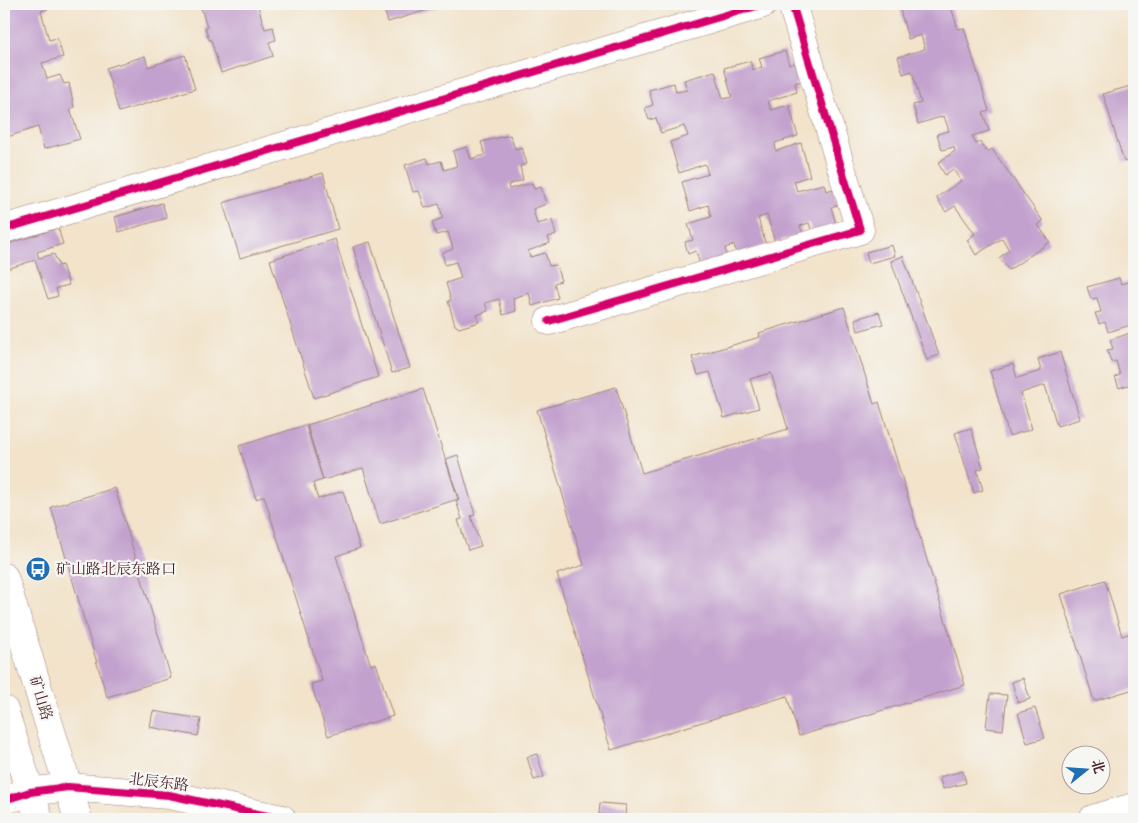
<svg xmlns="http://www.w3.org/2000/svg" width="1138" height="823" font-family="'IM FELL DW Pica','Noto Serif SC',serif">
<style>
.building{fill:#c3a1ce}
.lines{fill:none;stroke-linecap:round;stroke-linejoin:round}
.street-casing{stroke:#9e817a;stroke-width:29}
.secondary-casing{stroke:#9e817a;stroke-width:29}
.street{stroke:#fff;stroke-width:28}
.secondary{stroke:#fff;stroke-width:28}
.cycleway-casing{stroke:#f6f6f2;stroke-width:11}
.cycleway{stroke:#d6006c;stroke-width:8}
.labels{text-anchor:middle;stroke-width:4.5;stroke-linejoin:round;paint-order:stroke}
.poi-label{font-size:15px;fill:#4a1f2b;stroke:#f6f6f2;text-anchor:start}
.street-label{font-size:15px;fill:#4a1f2b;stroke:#f6f6f2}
</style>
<rect width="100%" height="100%" fill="#f6f6f2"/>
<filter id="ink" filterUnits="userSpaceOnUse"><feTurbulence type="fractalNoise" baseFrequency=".02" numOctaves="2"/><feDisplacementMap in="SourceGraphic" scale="10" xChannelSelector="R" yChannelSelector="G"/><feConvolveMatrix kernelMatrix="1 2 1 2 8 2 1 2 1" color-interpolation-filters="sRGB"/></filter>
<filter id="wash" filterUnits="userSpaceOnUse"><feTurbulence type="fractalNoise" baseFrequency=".0096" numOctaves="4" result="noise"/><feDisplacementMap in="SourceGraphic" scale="20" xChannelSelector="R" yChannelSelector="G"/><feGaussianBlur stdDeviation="1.12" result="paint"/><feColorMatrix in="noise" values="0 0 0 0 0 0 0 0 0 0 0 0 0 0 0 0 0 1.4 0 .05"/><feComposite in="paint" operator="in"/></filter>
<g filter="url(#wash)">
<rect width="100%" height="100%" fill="#f2e3ca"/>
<g id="blocks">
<g class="building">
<polygon points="4,4 46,4 48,9 41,11 49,40 57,38 63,57 42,63 47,79 60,75 64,84 69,83 74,107 70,109 80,139 44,149 38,127 4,138"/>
<polygon points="200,4 265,4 258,6 265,29 273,27 276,40 269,42 273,56 221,73 211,40 209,40 205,28 207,28"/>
<polygon points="382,4 447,4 388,22"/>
<polygon points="905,4 950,4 958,29 964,28 989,111 983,113 989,131 972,136 976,144 980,142 987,152 992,149 1043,221 1038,225 1050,242 1009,270 999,258 1009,250 1002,238 976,255 967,240 975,234 955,206 946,212 937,199 937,197 961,181 953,169 945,175 938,163 955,151 954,147 942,150 937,134 949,131 944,116 918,124 913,105 921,103 912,71 903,74 898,57 925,49 921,35 908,39 899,6"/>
<polygon points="785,51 789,65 795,63 801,81 795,83 797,92 768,101 771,110 789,105 798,136 775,143 776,151 801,143 810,176 794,181 797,191 824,184 826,191 833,189 838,205 831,207 836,224 812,232 809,223 800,226 803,234 775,242 767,215 758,218 766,245 737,254 734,245 725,248 727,257 700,265 696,251 688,254 685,242 693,240 688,224 711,217 708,205 690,211 682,182 708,174 705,164 679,173 670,142 688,136 684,126 661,133 656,118 649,120 645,108 653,105 649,90 674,83 676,92 687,90 684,80 715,71 723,99 732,97 724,68 750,61 753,70 762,67 759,58"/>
<polygon points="185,55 195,89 119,112 106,68 145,56 148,67"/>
<polygon points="1134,85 1134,159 1124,162 1103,94"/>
<polygon points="510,135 515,149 522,147 527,164 520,166 523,180 508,185 509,189 532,183 534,189 541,187 546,204 533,209 537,224 552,220 556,235 548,237 550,243 528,251 530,257 545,253 549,266 556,265 561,281 554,283 558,298 532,306 529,293 513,298 516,311 503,315 499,299 485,303 488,311 477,315 479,322 459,328 455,325 448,301 451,300 446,283 461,278 456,262 445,265 442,253 453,249 448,232 436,235 434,228 432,222 443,218 439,204 425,208 419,191 413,192 405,165 427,158 429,164 441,161 444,170 457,166 453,151 467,147 471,159 485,155 481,142"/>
<polygon points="323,173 338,229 240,258 223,203"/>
<polygon points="162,203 167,218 119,232 115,217"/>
<polygon points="58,228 63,244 37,252 39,258 54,254 59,266 62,265 69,285 56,288 58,296 48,299 35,260 4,270 4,245"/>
<polygon points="335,239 378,377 314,398 270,260"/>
<polygon points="370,242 410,368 392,373 353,247"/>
<polygon points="892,245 895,256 869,263 866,252"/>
<polygon points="903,256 939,355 927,360 891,261"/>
<polygon points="1119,278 1121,284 1134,280 1134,383 1119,388 1115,377 1120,375 1116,361 1111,362 1107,350 1113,349 1110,340 1133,332 1131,325 1108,332 1105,322 1099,324 1095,313 1101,312 1097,298 1091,299 1087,287"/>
<polygon points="844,307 874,404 879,402 965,685 799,736 787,696 611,750 557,574 584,565 537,410 616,387 642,473 788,429 771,373 750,379 759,408 724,418 710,372 698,375 692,357 760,337 759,333"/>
<polygon points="879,312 883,324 858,331 855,319"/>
<polygon points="1060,352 1080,419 1057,426 1045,385 1021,393 1032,429 1009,436 990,371 1013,364 1017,378 1041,371 1038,359"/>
<polygon points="423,389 458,499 380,524 363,468 323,480 307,425"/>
<polygon points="306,425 323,480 313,483 318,499 343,491 360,548 336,556 370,663 371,665 376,663 393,716 328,736 311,684 322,681 264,496 256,499 239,446"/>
<polygon points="971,428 983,468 977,470 983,490 974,493 955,433"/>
<polygon points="458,455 475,515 471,516 481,546 468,550 458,520 462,519 456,501 459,500 446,459"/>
<polygon points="115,488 171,678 107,697 51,507"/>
<polygon points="1105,580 1122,636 1134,632 1134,689 1094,701 1061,594"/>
<polygon points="1023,678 1030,699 1018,703 1012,682"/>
<polygon points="990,694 1007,695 1003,730 986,728"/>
<polygon points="1035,708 1045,738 1027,743 1018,713"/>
<polygon points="153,711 201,719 198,736 150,727"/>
<polygon points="537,754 544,777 534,780 527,757"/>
<polygon points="963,771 966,783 943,789 939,777"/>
<polygon points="600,803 626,805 625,817 599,815"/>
</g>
</g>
</g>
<g filter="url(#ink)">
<use href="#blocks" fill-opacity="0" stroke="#9e817a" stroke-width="1"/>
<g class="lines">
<defs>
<g id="street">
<polyline points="4,229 763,4"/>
<polyline points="549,321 860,230 792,4"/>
</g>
<g id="secondary">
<polyline points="4,577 78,819"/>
<polyline points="4,710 39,819"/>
<polyline points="4,800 30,792 68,787 169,795 282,819"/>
<polyline points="1093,819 1134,807"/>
</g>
</defs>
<use href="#street" class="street-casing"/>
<use href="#secondary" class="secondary-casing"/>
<use href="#street" class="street"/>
<use href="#secondary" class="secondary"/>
<defs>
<g id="cycleway">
<polyline points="4,229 763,4"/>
<polyline points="549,321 860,230 792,4"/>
<polyline points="4,800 30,792 68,787 169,795 282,819"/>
</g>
</defs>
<use href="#cycleway" class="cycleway-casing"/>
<use href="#cycleway" class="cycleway"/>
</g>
</g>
<defs>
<symbol id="bus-disc" viewBox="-11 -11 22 22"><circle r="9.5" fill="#1f6fb2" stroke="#f6f6f2"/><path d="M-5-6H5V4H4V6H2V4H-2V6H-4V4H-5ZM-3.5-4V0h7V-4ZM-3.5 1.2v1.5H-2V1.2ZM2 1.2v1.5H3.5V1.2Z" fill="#fff"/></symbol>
</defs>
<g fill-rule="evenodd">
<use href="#bus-disc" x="24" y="555" width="28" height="28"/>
</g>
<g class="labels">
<g class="poi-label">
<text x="56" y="574">矿山路北辰东路口</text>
</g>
<g class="street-label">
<text transform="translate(41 698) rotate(73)" y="5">矿山路</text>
<text transform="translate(159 782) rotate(7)" y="5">北辰东路</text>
</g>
</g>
<rect width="1138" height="823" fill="none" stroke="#f6f6f2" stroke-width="20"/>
<g transform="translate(1086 770) rotate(73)"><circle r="24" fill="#f6f6f2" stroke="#b1a0a2"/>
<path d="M0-4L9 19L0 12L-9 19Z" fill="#1f6fb2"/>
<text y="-8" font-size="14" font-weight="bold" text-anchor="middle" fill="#4a1f2b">北</text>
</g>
</svg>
